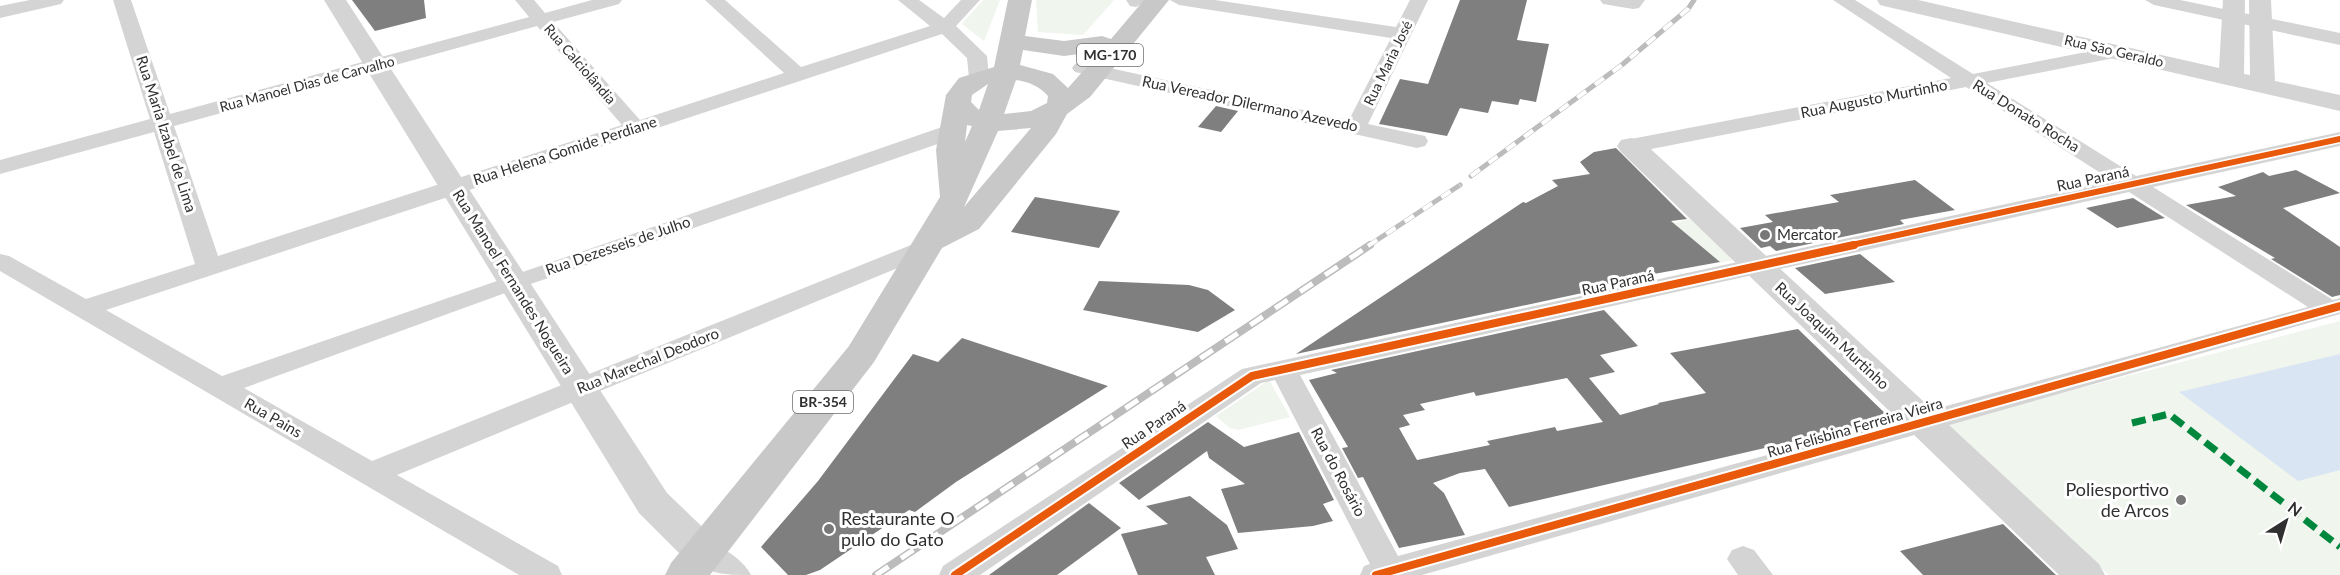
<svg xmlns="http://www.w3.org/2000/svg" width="2340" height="575" font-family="Lato,sans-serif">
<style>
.green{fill:#f0f5ed}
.water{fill:#dae5f3}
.building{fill:#7f7f7f;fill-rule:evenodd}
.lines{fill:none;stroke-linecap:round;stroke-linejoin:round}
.minor{fill:#d4d4d4;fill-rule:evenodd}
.tertiary{fill:#d4d4d4;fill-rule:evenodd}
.primary{fill:#c8c8c8;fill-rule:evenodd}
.rail-far1-casing{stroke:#bcbcbc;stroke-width:5}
.rail-casing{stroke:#bcbcbc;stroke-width:8}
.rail-far1{stroke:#fff;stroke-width:4;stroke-dasharray:11;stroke-linecap:butt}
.rail{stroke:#fff;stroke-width:5;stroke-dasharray:15;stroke-linecap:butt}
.quiet{stroke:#00873e;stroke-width:7;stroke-dasharray:14 7;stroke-linecap:butt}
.cycleway-far1-casing{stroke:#fff;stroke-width:9}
.cycleway-casing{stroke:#fff;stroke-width:12}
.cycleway-far1{stroke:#e8590c;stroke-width:6}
.cycleway{stroke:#e8590c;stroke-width:8}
.poi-dot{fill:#787878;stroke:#fff;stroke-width:2}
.labels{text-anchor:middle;stroke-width:6;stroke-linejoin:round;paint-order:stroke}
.far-street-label{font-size:14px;fill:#303030;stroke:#fff}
.shield{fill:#fff;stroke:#6e6e6e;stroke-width:1.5}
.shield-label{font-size:14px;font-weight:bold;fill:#303030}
.street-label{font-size:15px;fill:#303030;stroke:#fff}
.poi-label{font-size:15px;fill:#303030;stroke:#fff;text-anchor:start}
.near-poi-label{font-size:18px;fill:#303030;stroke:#fff;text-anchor:end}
</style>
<rect width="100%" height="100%" fill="#fff"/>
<g class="green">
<polygon points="983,0 1000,0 984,41 962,24"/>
<polygon points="1036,0 1114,0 1083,35 1038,32"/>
<polygon points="1690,219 1737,259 1720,263 1674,223"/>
<polygon points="2340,321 2340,575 2109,575 1937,425"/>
<polygon points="1269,380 1290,417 1238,430 1230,428 1216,416"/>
</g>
<polygon class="water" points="2340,354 2340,470 2298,481 2179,392"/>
<g class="building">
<polygon points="352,0 424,0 426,18 375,31"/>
<polygon points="1460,0 1527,0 1517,40 1549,44 1536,102 1520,99 1518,105 1492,101 1488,113 1460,108 1447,136 1379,124 1400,79 1428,84"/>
<polygon points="1216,106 1238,111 1221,132 1198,127"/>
<polygon points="1616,148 1687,219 1671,221 1720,262 1626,279 1585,290 1587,292 1296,354 1523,202 1526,203 1558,186 1552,180 1590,174 1580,162 1594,152"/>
<polygon points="2296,170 2340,193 2283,208 2340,247 2340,295 2332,297 2271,259 2275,258 2186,205 2236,196 2218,187 2263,172 2269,176"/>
<polygon points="1915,180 1955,210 1900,220 1904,224 1776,251 1770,246 1761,248 1740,228 1773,222 1765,215 1839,202 1830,195"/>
<polygon points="1035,197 1120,211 1099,248 1011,232"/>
<polygon points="2133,198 2165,218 2117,228 2086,208"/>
<polygon points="1860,254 1895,282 1825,294 1795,268"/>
<polygon points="1099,281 1189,285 1208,290 1235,310 1198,332 1083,310"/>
<path d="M1604,310L1638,346L1600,355L1615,372L1589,378L1620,415L1659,404L1658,403L1706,393L1670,353L1798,329L1891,419L1509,507L1485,469L1460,473L1433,483L1444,493L1465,535L1399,548L1363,477L1358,478L1342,448L1348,447L1309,380L1337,373L1331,370ZM1567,378L1603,422L1557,431L1555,427L1487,441L1490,445L1417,460L1399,428L1410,425L1403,415L1425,410L1420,404L1474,392L1476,396Z"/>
<polygon points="962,338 1108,386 956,482 915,512 909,510 820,570 806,575 788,575 761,547 818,481 913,354 938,362"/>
<polygon points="1208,422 1244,447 1299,432 1334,500 1323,504 1333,521 1313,526 1238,533 1221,489 1245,484 1209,458 1207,451 1139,500 1119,483"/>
<polygon points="1190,496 1227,525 1238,549 1206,557 1215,575 1138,575 1121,534 1168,524 1146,506"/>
<polygon points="1089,503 1121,528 1057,575 989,575"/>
<polygon points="2003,524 2056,575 1923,575 1900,551"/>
</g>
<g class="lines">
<g class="minor">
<polygon points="30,0 64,0 61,4 0,18 0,6"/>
<path d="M113,0H131L170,114L529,17L515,0H534L545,13L592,0H622L619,4L553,22L640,120L784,73L705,0H725L801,67L930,26L898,0H919L944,18L961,0H980L956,26L987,56L989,78L986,82H972L969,78L967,58L942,34L106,310L222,376L942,127H958L961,132L958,137L522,287L244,388L372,461L916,243L925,241L934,243L937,248L934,253L397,475L558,566L562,575H519L0,271V254L9,256L86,299L195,264L154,132L0,174V160L150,119ZM537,26L622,125L218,256L174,126Z"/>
<polygon points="1126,0 1144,0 1145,2 1136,7 1130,6"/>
<polygon points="1170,0 1215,0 1396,27 1410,0 1428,0 1368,124 1425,136 1428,141 1425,146 1417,148 1075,72 1072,68 1075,64 1082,62 1349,120 1391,38 1179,5"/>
<polygon points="1600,0 1645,0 1639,8 1633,9 1603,4"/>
<path d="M1833,0H1855L1973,74L2117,46L2124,48L2127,52L2124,56L1987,83L2136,176L2340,132V146L2153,187L2333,300L2340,298V314L1422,575H1360L1364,566L1370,564L1275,380L1261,383L980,575H939L943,566L1242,369L2113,181L1966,87L1631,153L1623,151L1620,146L1623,141L1631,139L1951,78ZM2129,192L2308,307L1398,556L1300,375Z"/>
<polygon points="2145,0 2180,0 2340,33 2340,45 2154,5"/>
<path d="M704,540C721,546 743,559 751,575C726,575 702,575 688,553L693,544Z"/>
<polygon points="1743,546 1754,550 1773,575 1738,575 1727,559 1732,550"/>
</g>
<g class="tertiary">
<polygon points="324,0 346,0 667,493 718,542 724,553 718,564 704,568 690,564 639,513"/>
<polygon points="1877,0 1918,0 2219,68 2223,0 2245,0 2244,74 2250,75 2249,0 2271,0 2275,81 2340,95 2340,111 1888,7 1880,5"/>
<polygon points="1631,138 1641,140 2099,564 2105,575 2059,575 1621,152 1617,146 1621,140"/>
</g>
<path class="primary" d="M1008,0H1032L1025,36L1064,41L1102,36L1111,39L1144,0H1169L1090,97L1067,114L1056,134L979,229L942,248L874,362L710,575H665L671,563L849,346L940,197L936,150L946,95L959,78L994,67ZM1023,50L1064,56L1101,51L1068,88L1053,74L1020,65ZM1016,80C1029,82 1039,86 1048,96L1047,103L1031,111L1004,114ZM988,84L979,110L971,102L972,95ZM967,125L972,126L965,142ZM1031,128L964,207L998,131Z"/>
<defs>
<g id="rail-far1">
<polyline points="1471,176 1623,64 1688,9 1694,0"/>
<polyline points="1368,246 1460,185"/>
</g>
<polyline id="rail" points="876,575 1370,245"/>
</defs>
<use href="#rail-far1" class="rail-far1-casing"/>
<use href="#rail" class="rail-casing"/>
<use href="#rail-far1" class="rail-far1"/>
<use href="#rail" class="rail"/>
<polyline class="quiet" points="2132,423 2169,414 2340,547"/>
<defs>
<polyline id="cycleway-far1" points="1847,246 2340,139"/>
<g id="cycleway">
<polyline points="955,575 1252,376 1854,245"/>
<polyline points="1376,575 2340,306"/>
</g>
</defs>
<use href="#cycleway-far1" class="cycleway-far1-casing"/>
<use href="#cycleway" class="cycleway-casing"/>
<use href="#cycleway-far1" class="cycleway-far1"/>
<use href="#cycleway" class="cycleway"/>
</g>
<g class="poi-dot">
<circle cx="1765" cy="235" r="6"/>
<circle cx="2181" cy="500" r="6"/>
<circle cx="829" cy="529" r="6"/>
</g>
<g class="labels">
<g class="far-street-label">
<text transform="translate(2114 51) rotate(13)" y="5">Rua São Geraldo</text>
<text transform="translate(1388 63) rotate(-64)" y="5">Rua Maria José</text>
<text transform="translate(580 64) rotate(49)" y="5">Rua Calciolândia</text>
<text transform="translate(307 84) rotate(-15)" y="5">Rua Manoel Dias de Carvalho</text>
</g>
<g class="shield">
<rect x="1077" y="44" width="66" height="22" rx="4.5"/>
<rect x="793" y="391" width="60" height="22" rx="4.5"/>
</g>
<g class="shield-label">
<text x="1110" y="60">MG-170</text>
<text x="823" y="407">BR-354</text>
</g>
<g class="street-label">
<text transform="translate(1874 99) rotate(-11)" y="5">Rua Augusto Murtinho</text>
<text transform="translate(1250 104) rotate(12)" y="5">Rua Vereador Dilermano Azevedo</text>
<text transform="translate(2026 116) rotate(32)" y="5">Rua Donato Rocha</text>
<text transform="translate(166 134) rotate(72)" y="5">Rua Maria Izabel de Lima</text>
<text transform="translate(565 151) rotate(-18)" y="5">Rua Helena Gomide Perdiane</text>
<text transform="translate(2093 179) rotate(-12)" y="5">Rua Paraná</text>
<text transform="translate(618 246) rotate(-19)" y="5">Rua Dezesseis de Julho</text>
<text transform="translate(513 282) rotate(58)" y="5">Rua Manoel Fernandes Nogueira</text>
<text transform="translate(1618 283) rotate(-12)" y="5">Rua Paraná</text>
<text transform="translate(1832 336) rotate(43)" y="5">Rua Joaquim Murtinho</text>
<text transform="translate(648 361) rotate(-22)" y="5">Rua Marechal Deodoro</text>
<text transform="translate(273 418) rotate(30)" y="5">Rua Pains</text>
<text transform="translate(1154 425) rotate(-34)" y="5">Rua Paraná</text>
<text transform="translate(1855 428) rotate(-16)" y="5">Rua Felisbina Ferreira Vieira</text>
<text transform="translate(1338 472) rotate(62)" y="5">Rua do Rosário</text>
</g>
<g class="poi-label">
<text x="1777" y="240">Mercator</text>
</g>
<g class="near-poi-label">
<text x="2169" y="496">Poliesportivo<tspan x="2169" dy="21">de Arcos</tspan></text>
<text x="841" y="525" text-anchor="start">Restaurante O<tspan x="841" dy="21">pulo do Gato</tspan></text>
</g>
</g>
<g transform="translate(2286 521) rotate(37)" stroke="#ffffff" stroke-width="4.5" paint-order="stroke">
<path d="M0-4.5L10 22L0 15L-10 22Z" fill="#303030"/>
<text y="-9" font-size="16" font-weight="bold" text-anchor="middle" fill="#303030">N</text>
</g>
</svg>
